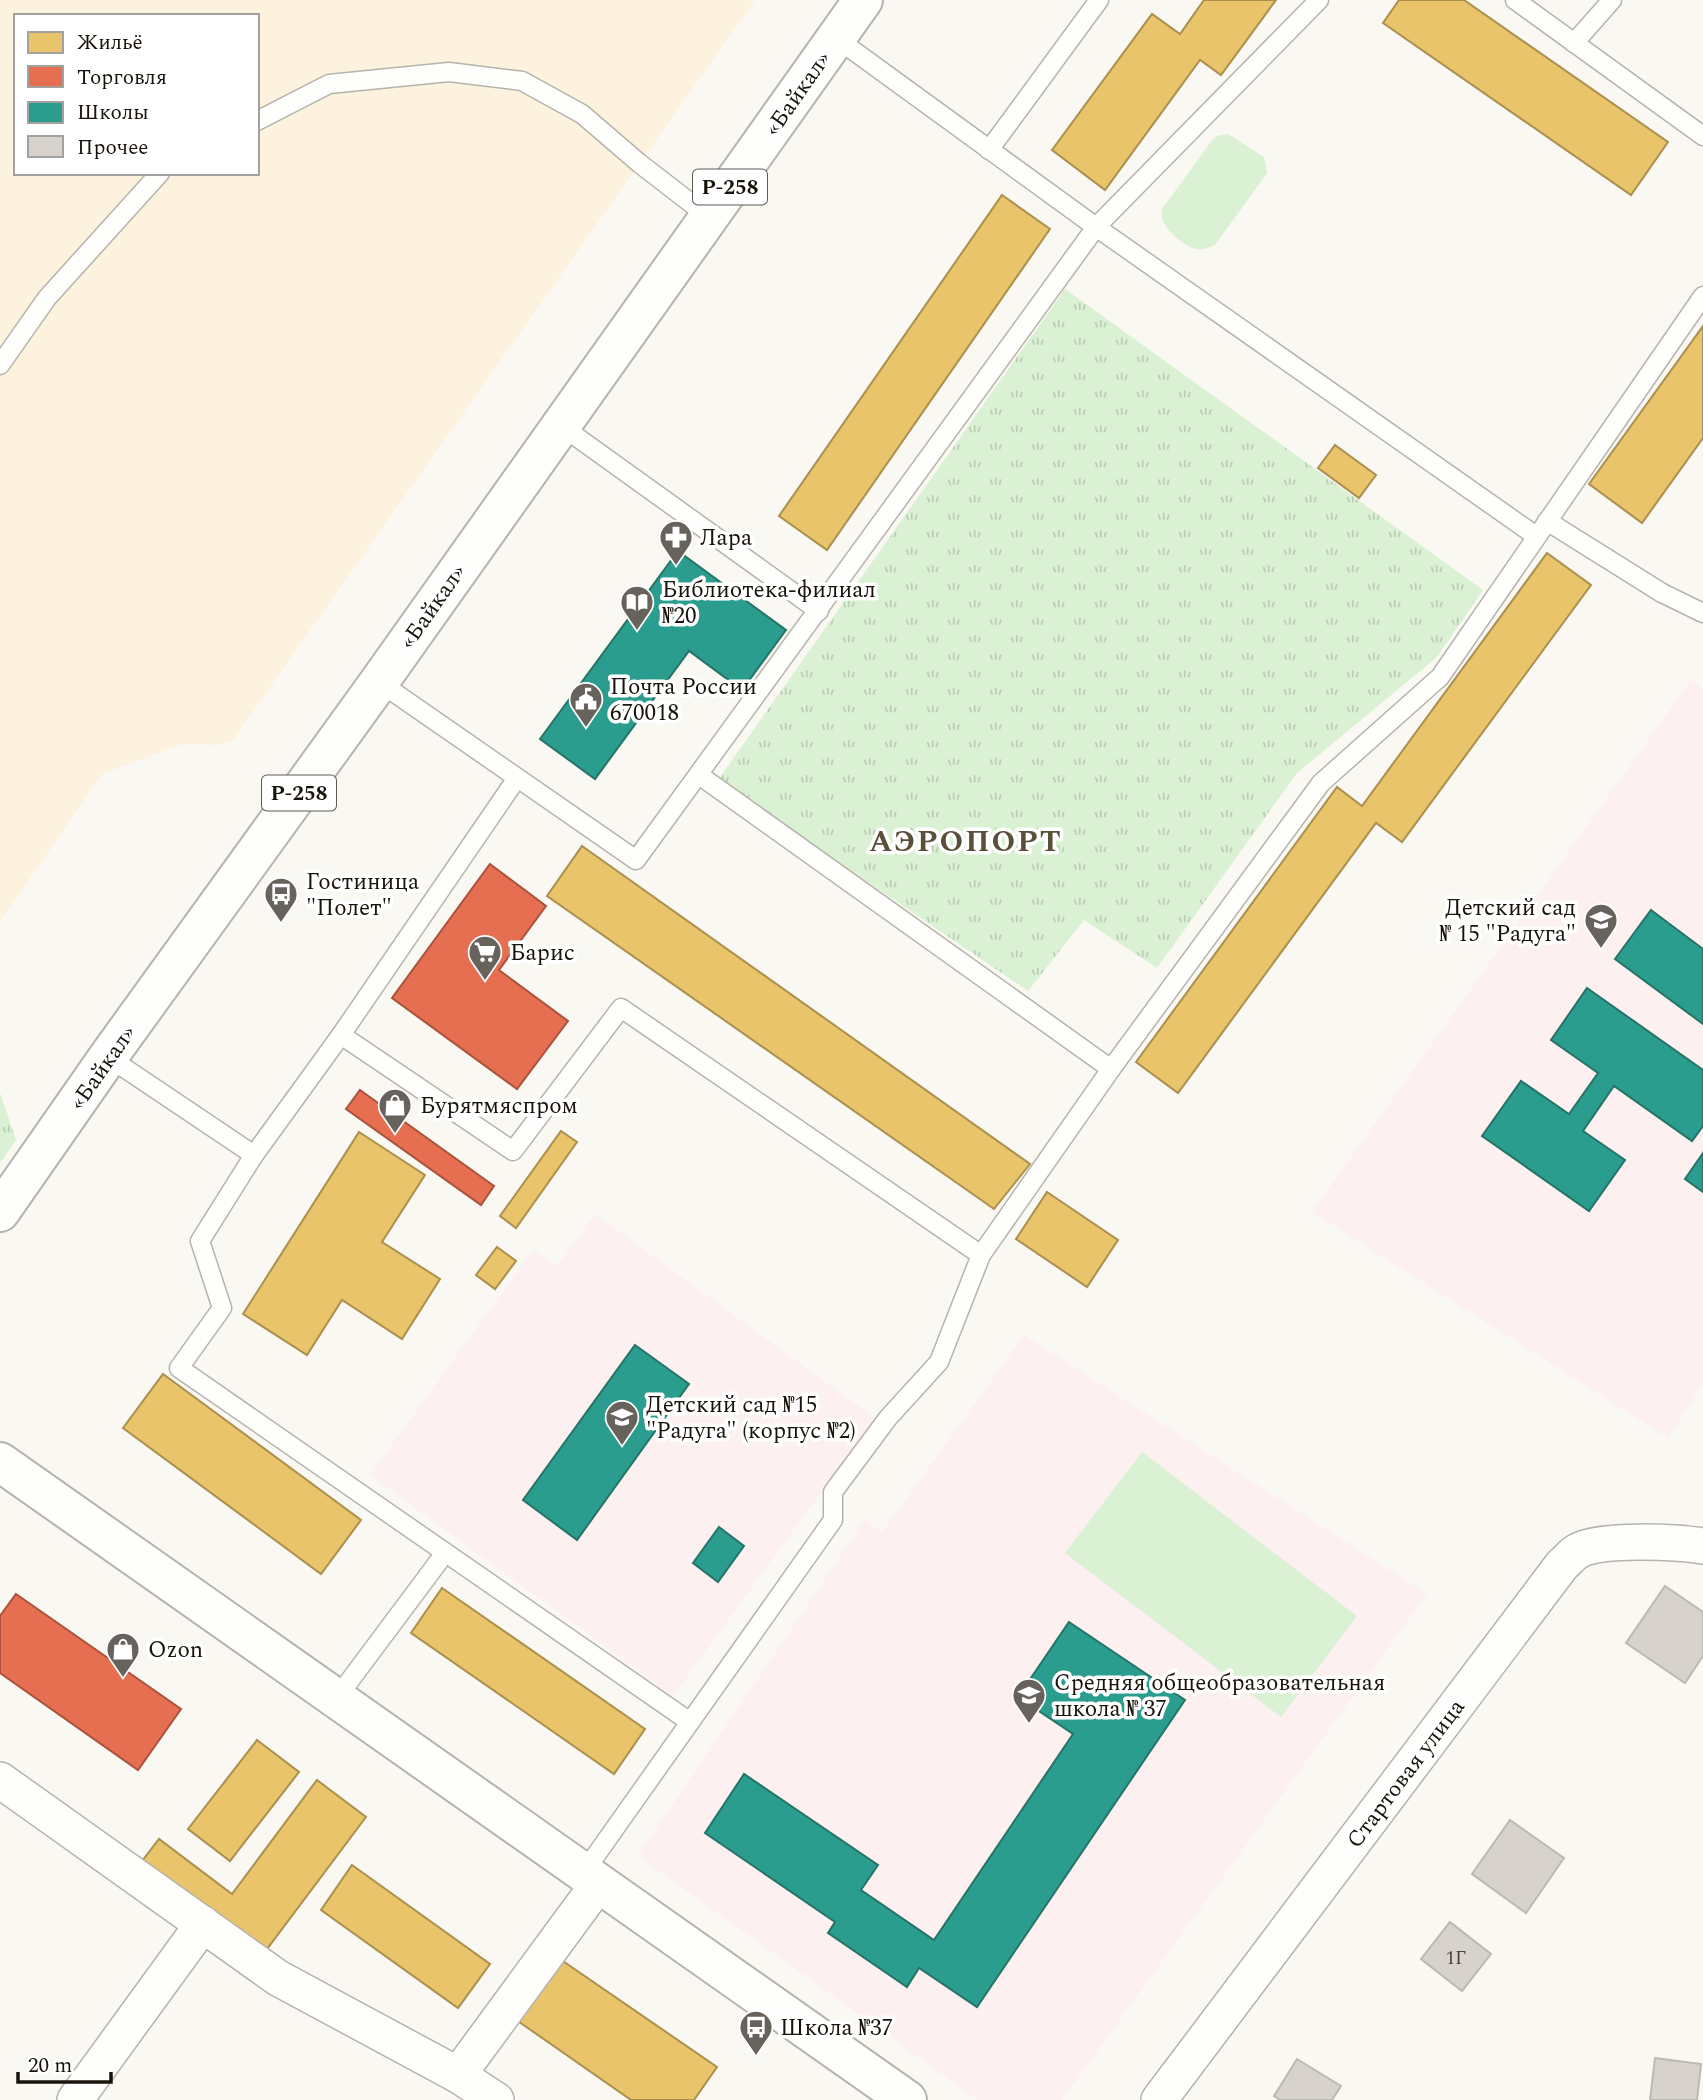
<svg xmlns="http://www.w3.org/2000/svg" width="1703" height="2100" font-family="Spectral,serif">
<style>
.built{fill:#fcf2de;fill-rule:evenodd}
.education{fill:#fcf0f1}
.green{fill:#daf1d3}
.park{fill:url(#park-tufts)}
.homes{fill:#e9c46a;stroke:#aa8f4e;stroke-width:2}
.shops{fill:#e76f51;stroke:#a9533c;stroke-width:2}
.schools{fill:#2a9d8f;stroke:#257467;stroke-width:2}
.building{fill:#d7d3cc;stroke:#bcb9b2;stroke-width:2}
.lines{fill:none;stroke-linecap:round;stroke-linejoin:round}
.service-casing{stroke:#b6b3ac;stroke-width:21}
.minor-casing{stroke:#b6b3ac;stroke-width:38}
.secondary-casing{stroke:#b6b3ac;stroke-width:42}
.trunk-casing{stroke:#b6b3ac;stroke-width:42}
.service{stroke:#fefefd;stroke-width:18}
.minor{stroke:#fefefd;stroke-width:35}
.secondary{stroke:#fefefd;stroke-width:38}
.trunk{stroke:#fefefd;stroke-width:38}
.labels{text-anchor:middle;stroke-width:7;stroke-linejoin:round;paint-order:stroke}
.number-label{font-size:19px;fill:#48433b}
.shield{fill:#fff;stroke:#5d5a54;stroke-width:2}
.shield-label{font-size:21px;font-weight:bold;fill:#18130b}
.street-label{font-size:23px;fill:#18130b;stroke:#fff}
.poi-label{font-size:23px;fill:#18130b;stroke:#fff;text-anchor:start}
.district-label{font-size:30px;font-weight:bold;letter-spacing:2px;fill:#5a4f3a;stroke:#fff}
</style>
<defs>
<pattern id="park-tufts" width="24" height="20" patternUnits="userSpaceOnUse" patternTransform="scale(1.75)"><rect width="24" height="20" fill="#daf1d3"/><path d="M3 7l-1-3M5 7V3M7 7l1-3M15 17l-1-3M17 17v-4M19 17l1-3" fill="none" stroke="#baceb4"/></pattern>
</defs>
<rect width="100%" height="100%" fill="#faf8f2"/>
<path class="built" d="M0,0H755L232,741L218,745L182,744L102,774L0,922ZM16,16H257V173H16Z"/>
<g class="education">
<polygon points="1691,680 1703,689 1703,1384 1668,1438 1312,1212"/>
<polygon points="595,1214 875,1418 673,1696 370,1475 533,1250 557,1266"/>
<polygon points="1024,1335 1427,1594 1062,2100 978,2100 638,1856 865,1520 882,1533"/>
</g>
<g class="green">
<path d="M1228,134L1264,157L1267,173L1215,245C1209,248 1199,251 1192,248C1179,242 1158,225 1162,209L1213,139L1217,136Z"/>
<polygon points="1142,1452 1357,1616 1281,1717 1065,1553"/>
</g>
<g class="park">
<polygon points="1065,289 1483,590 1437,657 1297,773 1157,968 1084,920 1028,991 718,780"/>
<polygon points="0,1093 16,1140 0,1163"/>
</g>
<g class="homes">
<polygon points="1204,0 1276,0 1221,75 1200,60 1105,190 1052,150 1152,14 1180,34"/>
<polygon points="1399,0 1464,0 1668,142 1631,195 1383,23"/>
<polygon points="1002,195 1050,229 827,550 779,516"/>
<polygon points="1703,326 1703,438 1642,523 1589,484"/>
<polygon points="1335,445 1376,475 1359,498 1318,468"/>
<polygon points="1547,553 1591,585 1402,842 1376,823 1178,1093 1136,1062 1337,787 1362,806"/>
<polygon points="582,846 1030,1164 994,1209 547,896"/>
<polygon points="561,1131 577,1142 516,1228 500,1216"/>
<polygon points="359,1132 425,1175 382,1242 440,1279 402,1339 342,1300 307,1355 243,1314"/>
<polygon points="1047,1192 1118,1240 1087,1287 1016,1239"/>
<polygon points="497,1247 516,1261 495,1289 476,1275"/>
<polygon points="163,1374 361,1520 321,1574 123,1428"/>
<polygon points="442,1588 645,1729 614,1774 411,1633"/>
<polygon points="257,1740 299,1772 230,1861 188,1829"/>
<polygon points="317,1780 366,1817 261,1957 139,1865 159,1839 232,1894"/>
<polygon points="352,1865 490,1964 458,2008 321,1910"/>
<polygon points="557,1957 717,2067 694,2100 631,2100 515,2019"/>
</g>
<g class="shops">
<polygon points="490,864 546,906 499,970 568,1021 517,1089 392,998"/>
<polygon points="360,1090 494,1186 481,1205 346,1109"/>
<polygon points="16,1594 181,1709 138,1770 0,1673 0,1616"/>
</g>
<g class="schools">
<polygon points="678,551 786,630 742,690 689,651 595,779 540,739"/>
<polygon points="1651,910 1703,949 1703,1024 1615,959"/>
<polygon points="1587,988 1703,1070 1703,1126 1692,1141 1614,1086 1583,1131 1625,1160 1589,1211 1482,1136 1521,1081 1569,1114 1598,1073 1551,1040"/>
<polygon points="1703,1153 1703,1192 1685,1179"/>
<polygon points="635,1345 689,1384 577,1540 523,1500"/>
<polygon points="719,1527 744,1546 718,1582 693,1563"/>
<polygon points="1069,1622 1185,1700 977,2007 919,1968 907,1987 828,1933 835,1922 705,1833 744,1774 878,1865 861,1890 934,1940 1073,1734 1018,1697"/>
</g>
<g class="building">
<polygon points="1665,1586 1703,1612 1703,1656 1685,1683 1626,1643"/>
<polygon points="1510,1820 1564,1858 1526,1913 1472,1874"/>
<polygon points="1450,1922 1491,1954 1462,1991 1421,1959"/>
<polygon points="1655,2058 1701,2064 1697,2100 1650,2100"/>
<polygon points="1297,2059 1341,2086 1332,2100 1280,2100 1274,2096"/>
</g>
<g class="lines">
<defs>
<g id="service">
<polyline points="1515,0 1703,136"/>
<polyline points="836,38 1096,227 1536,536"/>
<polyline points="1574,43 1612,0"/>
<polyline points="257,121 329,84 449,72 522,81 582,114 639,163 709,217"/>
<polyline points="989,150 1099,0"/>
<polyline points="0,365 47,298 160,173"/>
<polyline points="560,425 819,611"/>
<polyline points="1547,521 1662,593 1703,613"/>
<polyline points="379,682 636,860 1096,227 1319,0"/>
<polyline points="699,775 1111,1069 1321,783 1440,677 1703,296"/>
<polyline points="341,1035 513,1151 621,1008 981,1255 1111,1069"/>
<polyline points="108,1057 254,1155 341,1035 517,778"/>
<polyline points="254,1155 200,1241 222,1308 179,1368 690,1722"/>
<polyline points="336,1699 445,1553"/>
<polyline points="584,1872 833,1520 833,1492 888,1418 939,1362 981,1255"/>
</g>
<g id="minor">
<polyline points="0,1780 278,1978 458,2075 599,1883"/>
<polyline points="458,2075 496,2100"/>
<polyline points="75,2100 203,1924"/>
<path d="M1159,2100L1562,1565C1567,1561 1572,1554 1578,1551C1601,1538 1676,1542 1703,1546"/>
</g>
<polyline id="secondary" points="0,1462 907,2100"/>
<polyline id="trunk" points="0,1212 108,1057 379,682 863,0"/>
</defs>
<use href="#service" class="service-casing"/>
<use href="#minor" class="minor-casing"/>
<use href="#secondary" class="secondary-casing"/>
<use href="#trunk" class="trunk-casing"/>
<use href="#service" class="service"/>
<use href="#minor" class="minor"/>
<use href="#secondary" class="secondary"/>
<use href="#trunk" class="trunk"/>
</g>
<defs>
<symbol id="pharmacy-pin" viewBox="-11 -11 22 30"><path d="M0 17L-7.5 6A9.5 9.5 0 1 1 7.5 6Z" fill="#67635c" stroke="#fff"/><path d="M-2-6h4v4h4v4h-4v4h-4v-4h-4v-4h4Z" fill="#fff"/></symbol>
<symbol id="library-pin" viewBox="-11 -11 22 30"><path d="M0 17L-7.5 6A9.5 9.5 0 1 1 7.5 6Z" fill="#67635c" stroke="#fff"/><path d="M-6-4Q-3-5.5-.7-3.5V5Q-3 3-6 4ZM6-4Q3-5.5 .7-3.5V5Q3 3 6 4Z" fill="#fff"/></symbol>
<symbol id="civic-pin" viewBox="-11 -11 22 30"><path d="M0 17L-7.5 6A9.5 9.5 0 1 1 7.5 6Z" fill="#67635c" stroke="#fff"/><path d="M-.6-6.5H3V-4.5H.6V-3L4-1V1h2V6H-6V1h2V-1L-.6-3ZM-1.2 2.5V6h2.4V2.5Z" fill="#fff"/></symbol>
<symbol id="bus-pin" viewBox="-11 -11 22 30"><path d="M0 17L-7.5 6A9.5 9.5 0 1 1 7.5 6Z" fill="#67635c" stroke="#fff"/><path d="M-5-6H5V4H4V6H2V4H-2V6H-4V4H-5ZM-3.5-4V0h7V-4ZM-3.5 1.2v1.5H-2V1.2ZM2 1.2v1.5H3.5V1.2Z" fill="#fff"/></symbol>
<symbol id="school-pin" viewBox="-11 -11 22 30"><path d="M0 17L-7.5 6A9.5 9.5 0 1 1 7.5 6Z" fill="#67635c" stroke="#fff"/><path d="M0-5L7-2L0 1L-7-2ZM-4 1L0 2.5L4 1V4Q0 6-4 4Z" fill="#fff"/></symbol>
<symbol id="supermarket-pin" viewBox="-11 -11 22 30"><path d="M0 17L-7.5 6A9.5 9.5 0 1 1 7.5 6Z" fill="#67635c" stroke="#fff"/><path d="M-6-5.5h2.5l.6 2H6L4.5 2H-2.5L-4.4-4H-6ZM-1.5 3.2a1.3 1.3 0 1 0 .1 0ZM3 3.2a1.3 1.3 0 1 0 .1 0Z" fill="#fff"/></symbol>
<symbol id="shop-pin" viewBox="-11 -11 22 30"><path d="M0 17L-7.5 6A9.5 9.5 0 1 1 7.5 6Z" fill="#67635c" stroke="#fff"/><path d="M-5-2.5h2.3a2.7 3.5 0 0 1 5.4 0H5L5.5 6h-11ZM-1.5-2.5h3a1.5 2.3 0 0 0-3 0Z" fill="#fff"/></symbol>
</defs>
<g fill-rule="evenodd">
<use href="#pharmacy-pin" x="657" y="518" width="38" height="52"/>
<use href="#library-pin" x="618" y="583" width="38" height="52"/>
<use href="#civic-pin" x="567" y="680" width="38" height="52"/>
<use href="#bus-pin" x="262" y="875" width="38" height="52"/>
<use href="#school-pin" x="1582" y="901" width="38" height="52"/>
<use href="#supermarket-pin" x="466" y="933" width="38" height="52"/>
<use href="#shop-pin" x="376" y="1086" width="38" height="52"/>
<use href="#school-pin" x="603" y="1398" width="38" height="52"/>
<use href="#shop-pin" x="104" y="1630" width="38" height="52"/>
<use href="#school-pin" x="1010" y="1676" width="38" height="52"/>
<use href="#bus-pin" x="737" y="2008" width="38" height="52"/>
</g>
<g class="labels">
<g class="number-label">
<text x="1456" y="1964">1Г</text>
</g>
<g class="shield">
<rect x="693" y="169.5" width="74" height="35" rx="5"/>
<rect x="262" y="775.5" width="74" height="35" rx="5"/>
</g>
<g class="shield-label">
<text x="730" y="194">Р-258</text>
<text x="299" y="800">Р-258</text>
</g>
<g class="street-label">
<text transform="translate(797 93) rotate(-55)" y="8">«Байкал»</text>
<text transform="translate(432 606) rotate(-55)" y="8">«Байкал»</text>
<text transform="translate(102 1067) rotate(-55)" y="8">«Байкал»</text>
<text transform="translate(1405 1773) rotate(-53)" y="8">Стартовая улица</text>
</g>
<g class="poi-label">
<text x="700" y="545">Лара</text>
<text x="662" y="597">Библиотека-филиал<tspan x="662" dy="26">№20</tspan></text>
<text x="610" y="694">Почта России<tspan x="610" dy="26">670018</tspan></text>
<text x="306" y="889">Гостиница<tspan x="306" dy="26">"Полет"</tspan></text>
<text x="1576" y="915" text-anchor="end">Детский сад<tspan x="1576" dy="26">№ 15 "Радуга"</tspan></text>
<text x="510" y="960">Барис</text>
<text x="420" y="1113">Бурятмяспром</text>
<text x="646" y="1412">Детский сад №15<tspan x="646" dy="26">"Радуга" (корпус №2)</tspan></text>
<text x="148" y="1657">Ozon</text>
<text x="1054" y="1690">Средняя общеобразовательная<tspan x="1054" dy="26">школа № 37</tspan></text>
<text x="780" y="2035">Школа №37</text>
</g>
<g class="district-label">
<text x="966" y="851">АЭРОПОРТ</text>
</g>
</g>
<rect x="14" y="14" width="245" height="161" fill="#ffffff" stroke="#a3a19d" stroke-width="2"/>
<rect x="28" y="32" width="35" height="21" fill="#e9c46a" stroke="#a3a19d" stroke-width="2"/>
<text x="77" y="49" font-size="21" fill="#18130b">Жильё</text>
<rect x="28" y="66" width="35" height="21" fill="#e76f51" stroke="#a3a19d" stroke-width="2"/>
<text x="77" y="84" font-size="21" fill="#18130b">Торговля</text>
<rect x="28" y="102" width="35" height="21" fill="#2a9d8f" stroke="#a3a19d" stroke-width="2"/>
<text x="77" y="119" font-size="21" fill="#18130b">Школы</text>
<rect x="28" y="136" width="35" height="21" fill="#d7d3cc" stroke="#a3a19d" stroke-width="2"/>
<text x="77" y="154" font-size="21" fill="#18130b">Прочее</text>
<path d="M18 2072v10h93v-10" fill="none" stroke="#18130b" stroke-width="3.5"/>
<text x="28" y="2072" font-size="21" fill="#18130b" stroke="#ffffff" stroke-width="5" paint-order="stroke">20 m</text>
</svg>
